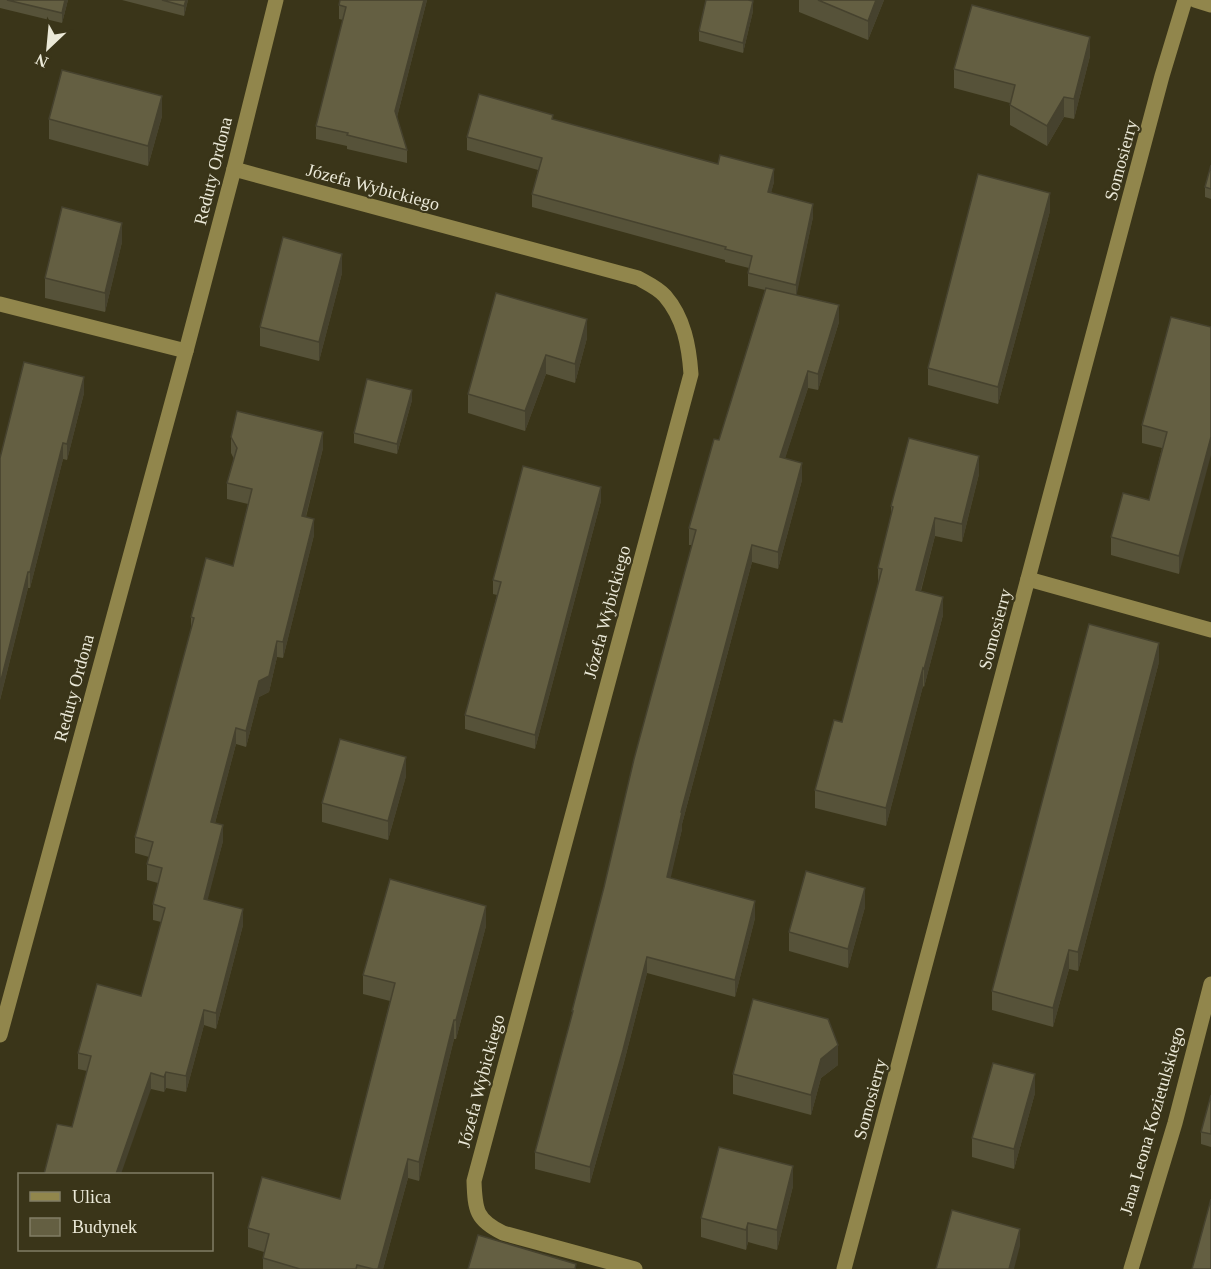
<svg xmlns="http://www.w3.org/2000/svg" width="1211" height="1269" font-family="'Times New Roman',serif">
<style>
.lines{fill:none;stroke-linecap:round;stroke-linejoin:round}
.minor{stroke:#91864c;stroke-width:15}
.wall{fill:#565239}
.shaded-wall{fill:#46422e}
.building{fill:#645f42;stroke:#46422e;stroke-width:1.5}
.labels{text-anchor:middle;stroke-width:4.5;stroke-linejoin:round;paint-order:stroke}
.street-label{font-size:18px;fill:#ebe9d8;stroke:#3a3519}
</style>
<rect width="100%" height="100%" fill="#3a3519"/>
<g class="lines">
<g class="minor">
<polyline points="1195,0 1211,5"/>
<path d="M234,169L638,278C647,283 658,288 665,296C684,318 689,346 691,374L474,1181C475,1210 476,1220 503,1233L635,1269"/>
<polyline points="0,304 186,351"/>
<polyline points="1028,579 1211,630"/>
<polyline points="0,1035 186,351 234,169 276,0"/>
<polyline points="844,1269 1162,76 1185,0"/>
<polyline points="1131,1269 1175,1123 1211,984"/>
</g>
</g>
<g class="wall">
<polygon points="0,0 68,0 62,23 0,8"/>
<polygon points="122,0 188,0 184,16"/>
<polygon points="427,0 397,117 407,150 407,163 347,149 347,146 316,139 316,126 343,20 339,19 339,5"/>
<polygon points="799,0 884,0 868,40 799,12"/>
<polygon points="753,11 743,53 699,41 699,31"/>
<polygon points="1090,56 1074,119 1064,117 1047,146 1010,125 1010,103 954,88 954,69"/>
<polygon points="162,116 148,166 49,139 49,119"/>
<polygon points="553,119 774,182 771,192 813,217 796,295 839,322 818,390 808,388 785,458 802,480 778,569 752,562 682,824 682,829 670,878 755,918 735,997 647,973 623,1066 590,1183 535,1169 535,1152 572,1018 572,1011 692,545 689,545 689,528 719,440 765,290 748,286 748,273 749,268 725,262 725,260 532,207 532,194 538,170 467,150 467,137"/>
<polygon points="1211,165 1211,199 1205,197 1205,187"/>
<polygon points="1050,211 998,404 928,385 928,368"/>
<polygon points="122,242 105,312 45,298 45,278"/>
<polygon points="342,273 319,361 260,346 260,327"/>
<polygon points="496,293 587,338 575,383 546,374 525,431 468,413 468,394"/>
<polygon points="1211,327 1179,574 1111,555 1111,537 1149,500 1162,448 1142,443 1142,425"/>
<polygon points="84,393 67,460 63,459 30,588 28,588 0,700 0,458"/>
<polygon points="412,400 397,454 354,443 354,433"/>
<polygon points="231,437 323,448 306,517 314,535 283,658 277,657 269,692 259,697 246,747 236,744 215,823 223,841 207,900 243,925 216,1029 204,1025 186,1092 166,1088 164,1092 151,1089 72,1127 87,1071 78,1069 78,1053 141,996 161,922 153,920 153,904 158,883 147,880 147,864 149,857 135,853 135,837 191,630 191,617 233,566 248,504 227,499 227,483 234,459 231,453"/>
<polygon points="979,474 962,542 935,536 921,591 943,615 924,687 923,686 886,826 815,808 815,790 842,722 878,585 878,568 891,516 891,506"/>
<polygon points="601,501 535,749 465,729 465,715 497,595 493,594 493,580"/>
<polygon points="1159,662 1078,971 1069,969 1053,1027 992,1010 992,991"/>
<polygon points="406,776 388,840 322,822 322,803"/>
<polygon points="865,907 848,968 789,951 789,932"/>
<polygon points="486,926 456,1039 454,1039 419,1181 408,1178 383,1269 263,1269 263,1258 264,1252 248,1247 248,1228 340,1199 390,1001 363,994 363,975"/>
<polygon points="838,1065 821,1078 811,1115 733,1094 733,1074"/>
<polygon points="1035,1093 1014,1169 972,1157 972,1138"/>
<polygon points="1211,1095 1211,1147 1201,1144 1201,1132"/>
<polygon points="793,1186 777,1250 748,1242 746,1250 701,1237 701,1218"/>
</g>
<g class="shaded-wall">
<polygon points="65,0 68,0 62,23 62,13"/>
<polygon points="186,0 188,0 184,16 184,6"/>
<polygon points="424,0 427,0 395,125 395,111"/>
<polygon points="876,0 884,0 868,40 868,21"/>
<polygon points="753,1 753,11 743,53 743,43"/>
<polygon points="1090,37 1090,56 1074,119 1074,99"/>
<polygon points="162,96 162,116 148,166 148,146"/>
<polygon points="1064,97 1064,117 1047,146 1047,126"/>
<polygon points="774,169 774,182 768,205 768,192"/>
<polygon points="1050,193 1050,211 998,404 998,387"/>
<polygon points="813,204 813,217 796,298 796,285"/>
<polygon points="122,223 122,242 105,312 105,293"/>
<polygon points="342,254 342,273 319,361 319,342"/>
<polygon points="839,305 839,322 818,390 818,374"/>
<polygon points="587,319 587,338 575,383 575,364"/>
<polygon points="546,355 546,374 525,431 525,411"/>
<polygon points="808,371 808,388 780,474 780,457"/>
<polygon points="84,377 84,393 67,460 67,444"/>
<polygon points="412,390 412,400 397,454 397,444"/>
<polygon points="323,432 323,448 302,531 302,516"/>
<polygon points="1211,437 1211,455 1179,574 1179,556"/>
<polygon points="63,443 63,459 30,588 30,572"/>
<polygon points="979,456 979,474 962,542 962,524"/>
<polygon points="802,463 802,480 778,569 778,552"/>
<polygon points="601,487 601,501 535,749 535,735"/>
<polygon points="935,518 935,536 916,608 916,590"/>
<polygon points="314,519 314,535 283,658 283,642"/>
<polygon points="752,545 752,562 682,824 682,829 667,894 667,877 681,812"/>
<polygon points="28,572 28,588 0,700 0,684"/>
<polygon points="943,597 943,615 924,687 924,669"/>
<polygon points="277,641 277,657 269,692 259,697 246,747 246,731 259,681"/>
<polygon points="1159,643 1159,662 1078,971 1078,952"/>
<polygon points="923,668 923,686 886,826 886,808"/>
<polygon points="236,728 236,744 211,838 211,822"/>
<polygon points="406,757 406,776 388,840 388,821"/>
<polygon points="223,825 223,841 204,914 204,899"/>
<polygon points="865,888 865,907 848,968 848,949"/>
<polygon points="755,901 755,918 735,997 735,980"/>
<polygon points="486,906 486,926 456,1039 456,1020"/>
<polygon points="243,909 243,925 216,1029 216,1013"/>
<polygon points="1069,950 1069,969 1053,1027 1053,1008"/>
<polygon points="647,957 647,973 623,1066 590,1183 590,1167"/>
<polygon points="204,1010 204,1025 186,1092 186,1076"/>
<polygon points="454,1020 454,1039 419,1181 419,1162"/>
<polygon points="838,1045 838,1065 821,1078 811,1115 811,1095 821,1059"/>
<polygon points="166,1072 166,1088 164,1092 164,1077"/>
<polygon points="151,1073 151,1089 121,1174 116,1174"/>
<polygon points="1035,1074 1035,1093 1014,1169 1014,1149"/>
<polygon points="408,1159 408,1178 383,1269 378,1269"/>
<polygon points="793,1166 793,1186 777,1250 777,1230"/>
<polygon points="748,1223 748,1242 746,1250 746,1230"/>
<polygon points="1020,1229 1020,1246 1014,1269 1009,1269"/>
</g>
<g class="building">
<polygon points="7,0 65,0 62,13"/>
<polygon points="162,0 186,0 184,6"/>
<polygon points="340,0 424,0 395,111 407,150 347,135 348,133 316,126 346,7 339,5"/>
<polygon points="706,0 748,0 753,1 743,43 699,31"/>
<polygon points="818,0 876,0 868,21"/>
<polygon points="972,5 1090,37 1074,99 1064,97 1047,126 1010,105 1015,85 954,69"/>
<polygon points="62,70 162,96 148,146 49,119"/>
<polygon points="479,94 553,115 552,119 718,164 720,155 774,169 768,192 813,204 796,285 748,273 752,256 725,249 726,247 532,194 542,158 467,137"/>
<polygon points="1211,165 1211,189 1205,187"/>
<polygon points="978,174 1050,193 998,387 928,368"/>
<polygon points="62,207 122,223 105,293 45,278"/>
<polygon points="283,237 342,254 319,342 260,327"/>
<polygon points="766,288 839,305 818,374 808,371 780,457 802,463 778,552 752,545 681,812 682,812 667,877 755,901 735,980 647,957 623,1050 590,1167 535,1152 573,1011 572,1011 604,887 634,759 696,530 689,528 714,439 719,440"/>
<polygon points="496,293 587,319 575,364 546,355 525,411 468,394"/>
<polygon points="1171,317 1211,327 1211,437 1179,556 1111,537 1123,493 1149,500 1167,432 1142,425"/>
<polygon points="24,362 84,377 67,444 63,443 30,572 28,572 0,684 0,458"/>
<polygon points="367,379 412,390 397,444 354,433"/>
<polygon points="237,411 323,432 302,516 314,519 283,642 277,641 269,676 259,681 246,731 236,728 211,822 223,825 204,899 243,909 216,1013 204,1010 186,1076 166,1072 164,1077 151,1073 116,1174 44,1174 57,1124 72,1127 91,1056 78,1053 97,984 141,996 165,908 153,904 162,868 147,864 153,842 135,837 194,618 191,617 206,558 233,566 252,489 227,483 237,448 231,437"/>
<polygon points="909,438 979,456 962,524 935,518 916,590 943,597 924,669 923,668 886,808 815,790 834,720 842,722 882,569 878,568 893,507 891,506"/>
<polygon points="523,466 601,487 535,735 465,715 501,582 493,580"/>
<polygon points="1089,624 1159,643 1078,952 1069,950 1053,1008 992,991"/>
<polygon points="340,739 406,757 388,821 322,803"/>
<polygon points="806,871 865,888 848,949 789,932"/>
<polygon points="390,879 486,906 456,1020 454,1020 419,1162 408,1159 378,1269 373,1269 357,1265 356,1269 300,1269 263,1258 269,1234 248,1228 262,1177 340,1199 395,983 363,975"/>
<polygon points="753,999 828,1019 838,1045 821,1059 811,1095 733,1074"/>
<polygon points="993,1063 1035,1074 1014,1149 972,1138"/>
<polygon points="1211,1095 1211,1134 1201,1132"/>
<polygon points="719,1147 793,1166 777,1230 748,1223 746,1230 701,1218"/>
<polygon points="1211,1199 1211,1269 1192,1269"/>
<polygon points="952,1210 1020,1229 1009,1269 936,1269"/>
<polygon points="478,1235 576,1264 575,1269 468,1269"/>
</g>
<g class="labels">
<g class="street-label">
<text transform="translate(1121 160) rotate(-75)" y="6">Somosierry</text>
<text transform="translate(213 171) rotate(-76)" y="6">Reduty Ordona</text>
<text transform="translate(373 187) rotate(15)" y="6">Józefa Wybickiego</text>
<text transform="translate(607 612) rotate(-75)" y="6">Józefa Wybickiego</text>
<text transform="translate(995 629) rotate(-75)" y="6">Somosierry</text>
<text transform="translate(74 688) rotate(-75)" y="6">Reduty Ordona</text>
<text transform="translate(481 1081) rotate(-75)" y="6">Józefa Wybickiego</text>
<text transform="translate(870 1099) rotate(-75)" y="6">Somosierry</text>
<text transform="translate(1152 1121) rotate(-74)" y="6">Jana Leona Kozietulskiego</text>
</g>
</g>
<rect x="18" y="1173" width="195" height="78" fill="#3a3519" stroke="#817d65" stroke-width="1.5"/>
<rect x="30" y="1192" width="30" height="9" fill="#91864c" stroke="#817d65" stroke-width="1.5"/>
<text x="72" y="1203" font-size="18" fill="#ebe9d8">Ulica</text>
<rect x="30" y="1218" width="30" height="18" fill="#645f42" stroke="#817d65" stroke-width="1.5"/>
<text x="72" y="1233" font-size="18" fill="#ebe9d8">Budynek</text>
<g transform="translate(48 48) rotate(206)" stroke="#3a3519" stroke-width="4.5" paint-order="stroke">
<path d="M0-4.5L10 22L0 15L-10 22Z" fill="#ebe9d8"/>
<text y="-9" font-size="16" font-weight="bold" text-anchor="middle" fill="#ebe9d8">N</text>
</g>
</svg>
